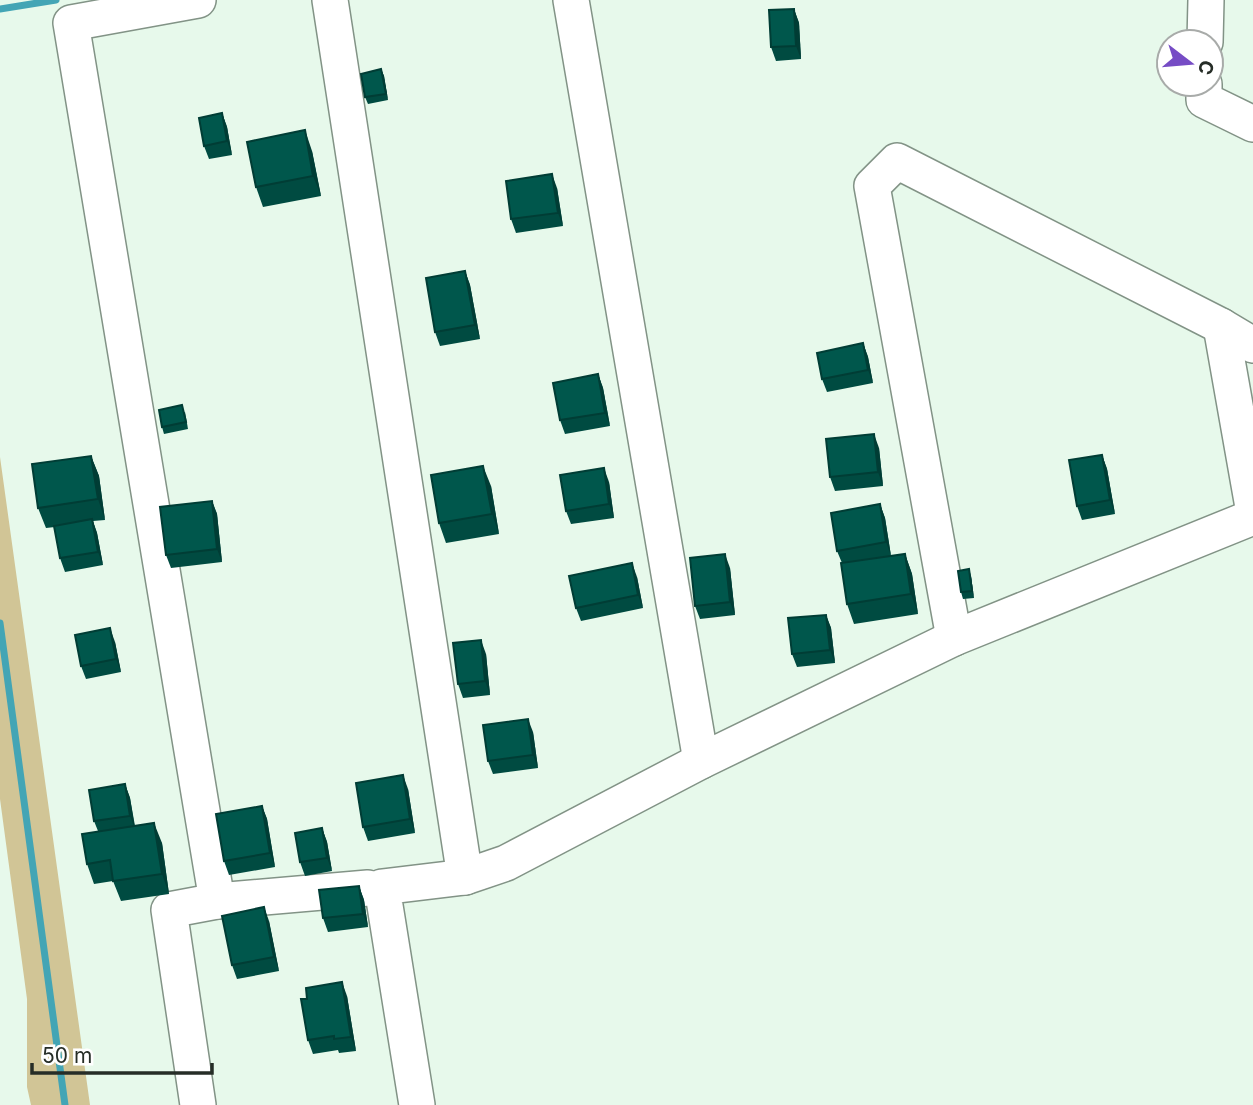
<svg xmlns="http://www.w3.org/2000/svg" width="1253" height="1105" font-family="Inter,sans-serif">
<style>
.green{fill:#d1c596}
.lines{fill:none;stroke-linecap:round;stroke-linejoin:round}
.stream{stroke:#43a5b5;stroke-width:7}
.minor-casing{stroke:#829386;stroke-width:38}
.minor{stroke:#fff;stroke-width:35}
.wall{fill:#004b41}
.shaded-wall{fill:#003d35}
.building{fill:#00574c;stroke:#003d35;stroke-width:2}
</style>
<rect width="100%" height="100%" fill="#e7f9eb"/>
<polygon class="green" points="0,457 90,1105 31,1105 27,1087 27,999 0,799"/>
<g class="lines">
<g class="stream">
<polyline points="0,9 56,0"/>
<polyline points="0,623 65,1105"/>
</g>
<defs>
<g id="minor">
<polyline points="330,0 465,877"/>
<polyline points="571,0 701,761"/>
<polyline points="1205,42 1206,0"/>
<polyline points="1204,84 1204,100 1253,124"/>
<polyline points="1253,345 1221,326 1253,507"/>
<polyline points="954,638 872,186 897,161 1221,326"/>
<polyline points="217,901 368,888"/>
<polyline points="198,1105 169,910 217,901 71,23 198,0"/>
<polyline points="417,1105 382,887 465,877 506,863 701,761 954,638 1253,517"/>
</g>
</defs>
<use href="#minor" class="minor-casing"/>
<use href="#minor" class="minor"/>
</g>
<g class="wall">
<polygon points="794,9 799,23 801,59 776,61 771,47"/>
<polygon points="381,69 384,76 388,100 368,104 365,97"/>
<polygon points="222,113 227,127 232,155 209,159 204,146"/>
<polygon points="312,151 321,196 263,207 256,187"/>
<polygon points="557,188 563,226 516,233 511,219"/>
<polygon points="465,271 470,285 480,339 440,346 435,332"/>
<polygon points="863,343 868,357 873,383 827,392 822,379"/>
<polygon points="598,374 603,388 610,426 565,434 560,420"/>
<polygon points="185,412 188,429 164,434 162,427"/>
<polygon points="879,448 883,486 835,491 830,477"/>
<polygon points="1102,455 1107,469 1115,514 1082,520 1077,506"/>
<polygon points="91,456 99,476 105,520 93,521 97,533 103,565 65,572 60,558 55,527 46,528 38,508"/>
<polygon points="609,482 614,518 571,524 566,511"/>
<polygon points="491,486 499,534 446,543 439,523"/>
<polygon points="212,501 217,514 222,562 171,568 166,555"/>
<polygon points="880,504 885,518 891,556 905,554 912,574 918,614 854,624 847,604 842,563 837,551"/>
<polygon points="730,568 735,615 700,619 695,606"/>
<polygon points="971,576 974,598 963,599 961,592"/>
<polygon points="637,577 643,608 581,621 576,608"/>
<polygon points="826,615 831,628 835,663 797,667 792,654"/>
<polygon points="115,642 121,672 86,679 81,666"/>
<polygon points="486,654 490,695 463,698 458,684"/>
<polygon points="533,732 538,768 493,774 488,761"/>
<polygon points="125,784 130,798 135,826 162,843 169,894 121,901 113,881 94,884 87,864 98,831 94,821"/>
<polygon points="408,789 415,833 368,841 363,827"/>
<polygon points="262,806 267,819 275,867 229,875 224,861"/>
<polygon points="322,828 327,842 332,871 305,876 300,862"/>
<polygon points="359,886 364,900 368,927 328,932 323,918"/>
<polygon points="269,921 279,971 237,979 232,965"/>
<polygon points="347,996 356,1051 339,1053 338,1050 313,1054 308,1040"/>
</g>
<g class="shaded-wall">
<polygon points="794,9 799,23 801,59 796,46"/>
<polygon points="381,69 384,76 388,100 386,94"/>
<polygon points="222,113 227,127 232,155 227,141"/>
<polygon points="305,130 312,151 321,196 313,176"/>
<polygon points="552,174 557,188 563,226 558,213"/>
<polygon points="465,271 470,285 480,339 475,325"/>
<polygon points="863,343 868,357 873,383 868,370"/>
<polygon points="598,374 603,388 610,426 605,413"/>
<polygon points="874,434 879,448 883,486 878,472"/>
<polygon points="1102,455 1107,469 1115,514 1110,500"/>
<polygon points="91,456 99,476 105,520 98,499"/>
<polygon points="483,466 491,486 499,534 492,514"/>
<polygon points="604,468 609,482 614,518 609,504"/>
<polygon points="212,501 217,514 222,562 217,549"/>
<polygon points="880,504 885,518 891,556 886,542"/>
<polygon points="92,519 97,533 103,565 98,552"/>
<polygon points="725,554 730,568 735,615 730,602"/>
<polygon points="905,554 912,574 918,614 911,594"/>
<polygon points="632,563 637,577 643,608 638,595"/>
<polygon points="969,569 971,576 974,598 972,591"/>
<polygon points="826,615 831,628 835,663 830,650"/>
<polygon points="110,628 115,642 121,672 116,659"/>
<polygon points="481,640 486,654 490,695 485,681"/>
<polygon points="528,719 533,732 538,768 533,755"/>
<polygon points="403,775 408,789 415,833 410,819"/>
<polygon points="125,784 130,798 135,829 130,816"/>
<polygon points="262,806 267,819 275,867 270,853"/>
<polygon points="154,823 162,843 169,894 162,874"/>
<polygon points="322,828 327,842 332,871 327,858"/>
<polygon points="359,886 364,900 368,927 363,914"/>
<polygon points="264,907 269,921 279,971 274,957"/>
<polygon points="342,982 347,996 356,1051 351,1037"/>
</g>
<g class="building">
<polygon points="794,9 796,46 771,47 769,10"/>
<polygon points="381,69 386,94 365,97 361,74"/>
<polygon points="222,113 227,141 204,146 199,118"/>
<polygon points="305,130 313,176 256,187 247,142"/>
<polygon points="552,174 558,213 511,219 506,181"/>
<polygon points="465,271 475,325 435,332 426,278"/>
<polygon points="863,343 868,370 822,379 817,353"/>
<polygon points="598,374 605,413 560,420 553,383"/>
<polygon points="182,405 186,422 162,427 159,410"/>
<polygon points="874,434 878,472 830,477 826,439"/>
<polygon points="1102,455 1110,500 1077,506 1069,460"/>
<polygon points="91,456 98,499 38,508 32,464"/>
<polygon points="483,466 492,514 439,523 431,475"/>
<polygon points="604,468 609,504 566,511 560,475"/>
<polygon points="212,501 217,549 166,555 160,507"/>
<polygon points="880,504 886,542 837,551 831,513"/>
<polygon points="92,519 98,552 60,558 54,526"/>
<polygon points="725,554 730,602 695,606 690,558"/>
<polygon points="905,554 911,594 847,604 841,563"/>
<polygon points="632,563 638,595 576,608 569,576"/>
<polygon points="969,569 972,591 961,592 958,571"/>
<polygon points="826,615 830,650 792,654 788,618"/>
<polygon points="110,628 116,659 81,666 75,635"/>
<polygon points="481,640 485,681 458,684 453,643"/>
<polygon points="528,719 533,755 488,761 483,725"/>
<polygon points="403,775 410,819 363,827 356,783"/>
<polygon points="125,784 130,816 94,821 89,790"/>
<polygon points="262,806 270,853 224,861 216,814"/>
<polygon points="154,823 162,874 113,881 110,860 87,864 82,834"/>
<polygon points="322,828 327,858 300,862 295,833"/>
<polygon points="359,886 363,914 323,918 319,890"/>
<polygon points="264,907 274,957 232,965 222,916"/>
<polygon points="342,982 351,1037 334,1039 334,1036 308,1040 301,999 307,999 306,988"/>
</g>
<g transform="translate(1190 63) rotate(106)"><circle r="33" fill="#ffffff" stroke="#a8aba9" stroke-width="2"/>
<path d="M0-5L12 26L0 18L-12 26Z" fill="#764cc5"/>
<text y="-10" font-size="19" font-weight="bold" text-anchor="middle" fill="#262d27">С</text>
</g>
<path d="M32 1063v10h180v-10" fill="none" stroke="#262d27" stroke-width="3.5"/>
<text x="42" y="1063" font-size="21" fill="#262d27" stroke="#ffffff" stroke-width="5" paint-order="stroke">50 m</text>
</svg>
